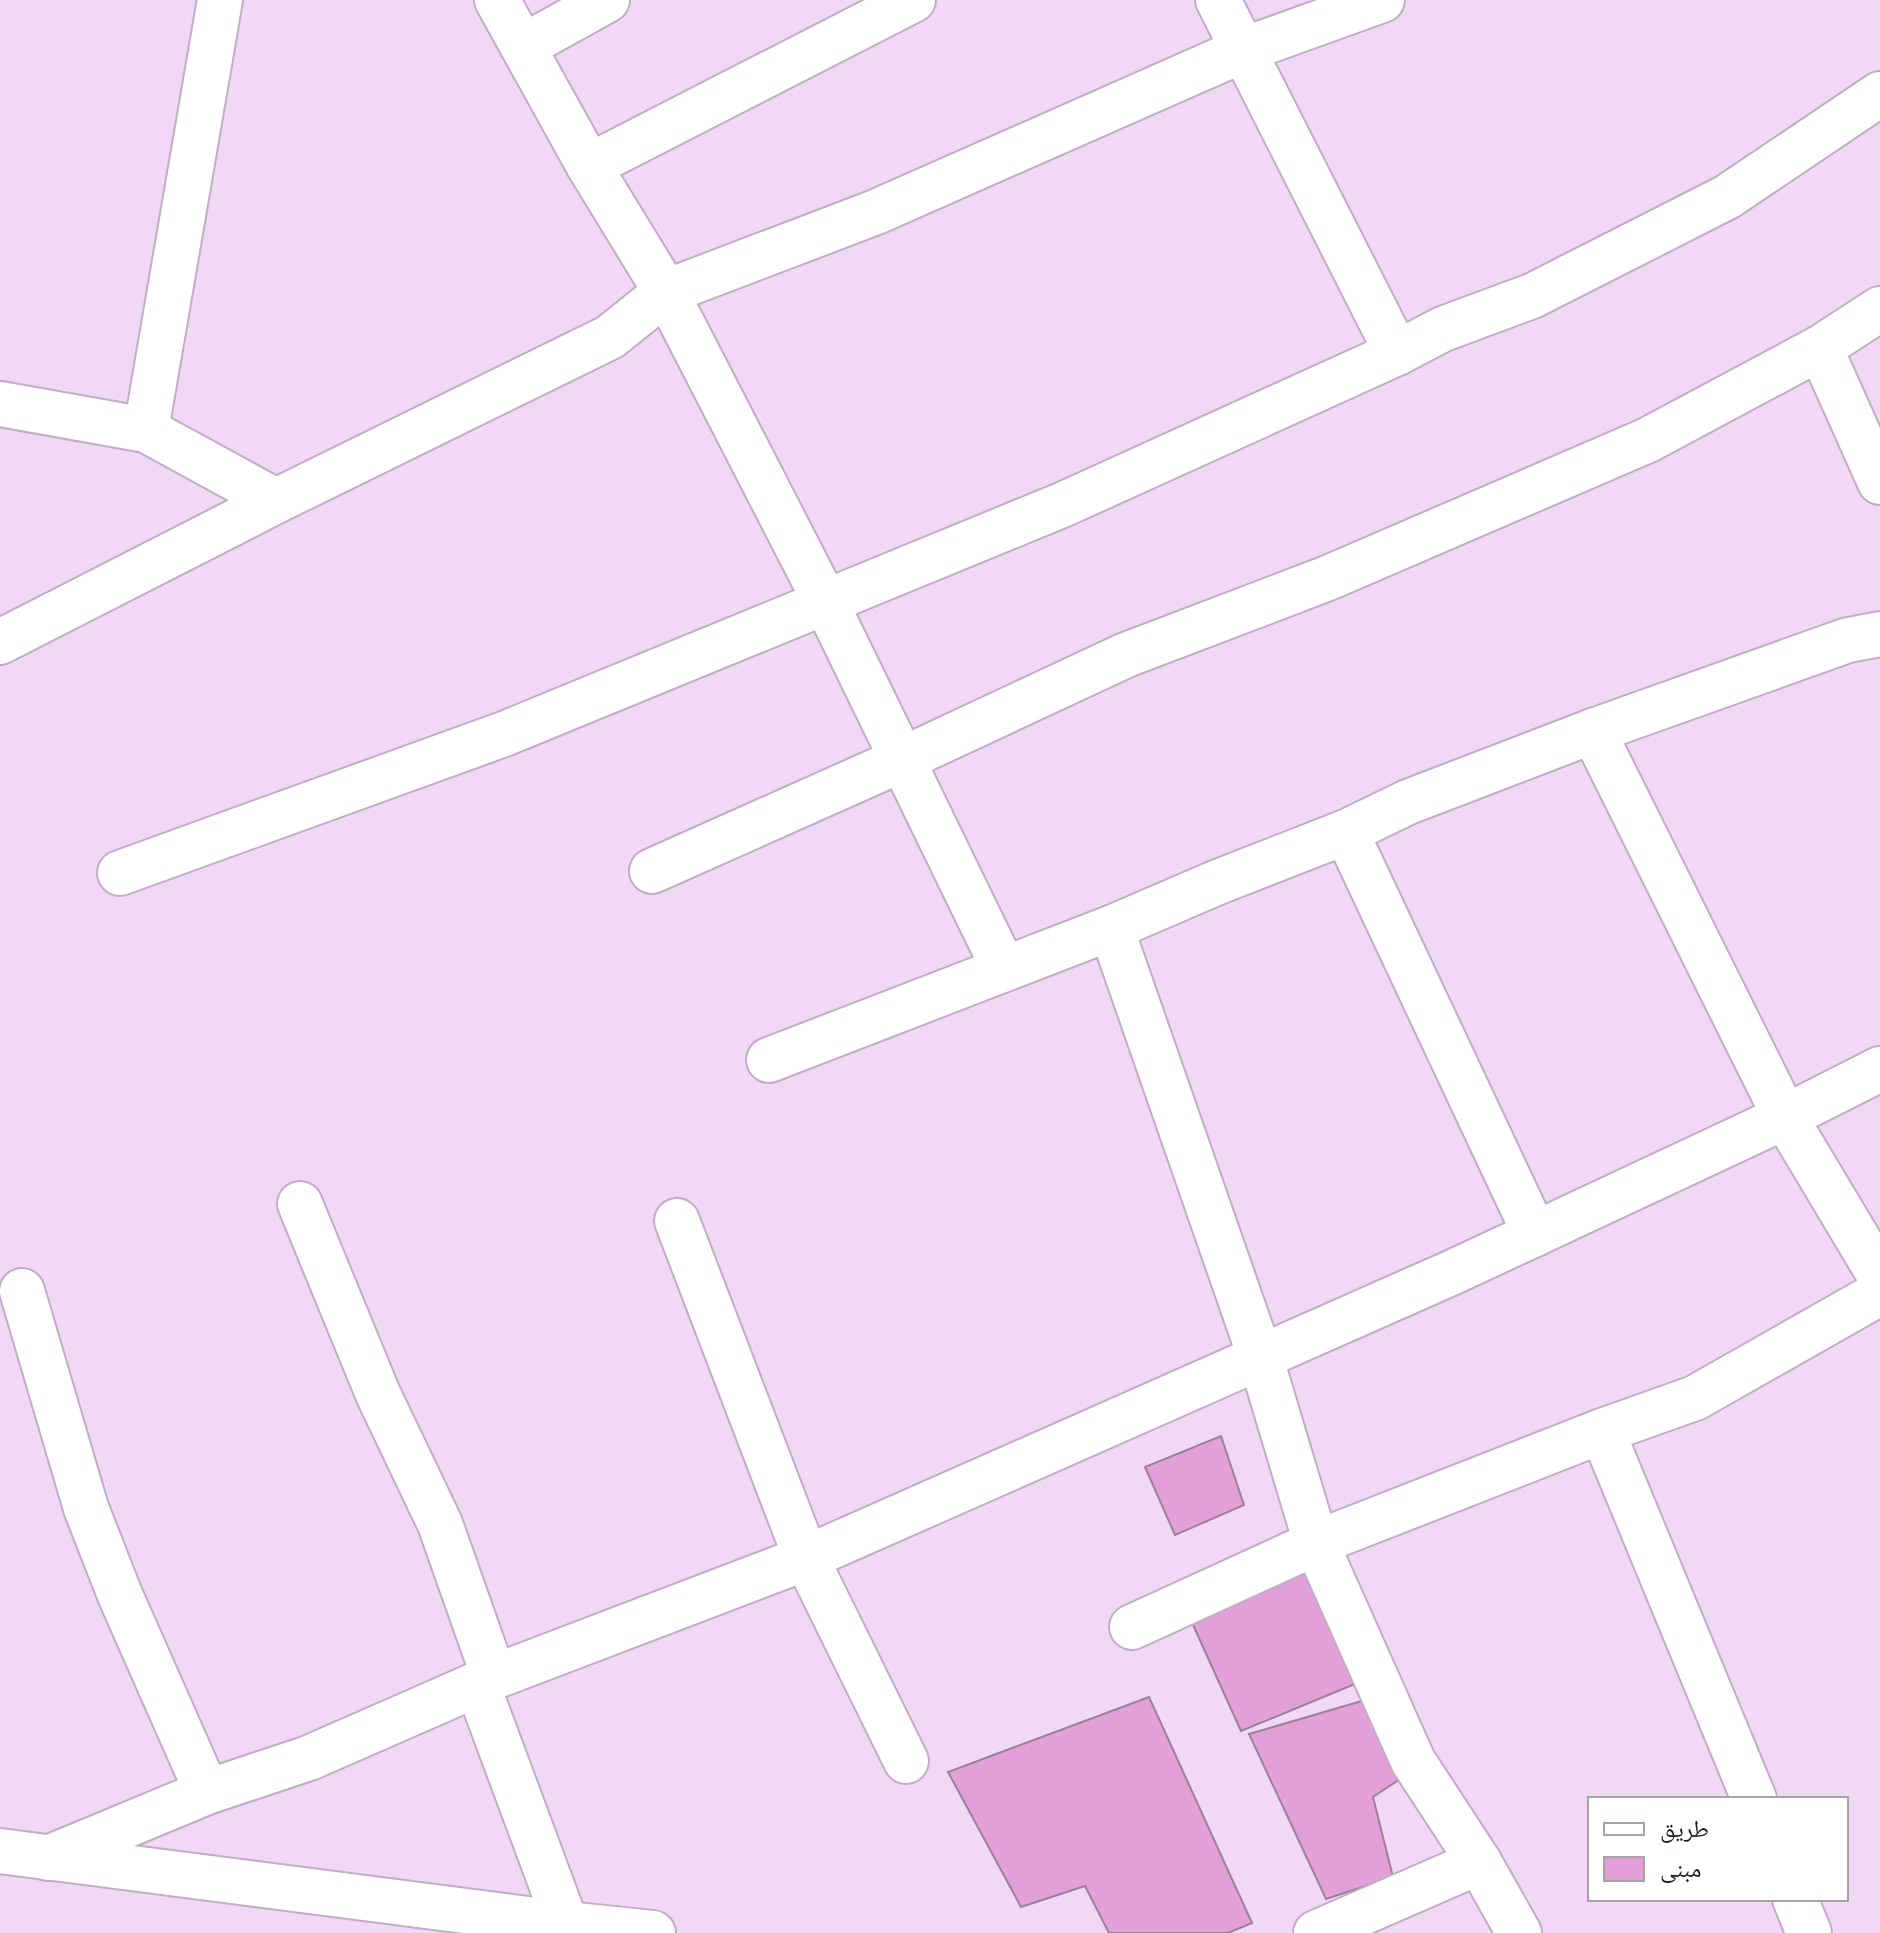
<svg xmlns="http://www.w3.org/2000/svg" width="1880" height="1933" font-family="Raleway,'Noto Naskh Arabic',sans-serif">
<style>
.building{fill:#e39fd8;stroke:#9c8197;stroke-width:2}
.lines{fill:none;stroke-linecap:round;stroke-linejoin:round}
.street-casing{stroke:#c3acc7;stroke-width:48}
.street{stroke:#fff;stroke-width:44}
</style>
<rect width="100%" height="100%" fill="#f1d9f5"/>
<g class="building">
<polygon points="1221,1436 1244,1505 1175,1535 1145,1467"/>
<polygon points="1303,1569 1355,1684 1241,1731 1189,1616"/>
<polygon points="1149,1697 1252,1923 1228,1933 1109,1933 1085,1886 1021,1907 948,1772"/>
<polygon points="1372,1698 1400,1779 1373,1797 1393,1877 1326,1899 1249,1734"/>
</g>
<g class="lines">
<defs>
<g id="street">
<polyline points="220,0 146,430 276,501"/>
<polyline points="497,0 589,166 666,292 826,603 1004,969"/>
<polyline points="1218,0 1397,353"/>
<polyline points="524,46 607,0"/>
<polyline points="589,166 913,0"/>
<polyline points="1820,348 1880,482"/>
<polyline points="0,404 146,430"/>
<polyline points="0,642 276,501 610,337 666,292 876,212 1243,50 1382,0"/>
<polyline points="1593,731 1785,1117 1880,1276"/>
<polyline points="1346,832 1535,1234"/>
<polyline points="652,871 901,760 1126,655 1328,578 1648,440 1820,348 1880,309"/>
<polyline points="120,873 504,734 1062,505 1397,353 1443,329 1532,296 1727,197 1880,94"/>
<polyline points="1111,928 1260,1356 1316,1543 1602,1431 1695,1398 1880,1293"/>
<polyline points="769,1060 1111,928 1218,882 1346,832 1408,802 1593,731 1848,640 1880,634"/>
<polyline points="300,1204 378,1394 440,1524 494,1677"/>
<polyline points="677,1221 806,1558 906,1761"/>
<polyline points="22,1291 86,1508 120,1595 207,1792"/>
<polyline points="1602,1431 1754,1799"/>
<polyline points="1132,1627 1316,1543 1413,1761 1479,1862 1519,1933"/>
<polyline points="477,1684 566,1924"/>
<polyline points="0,1851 566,1924 653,1933"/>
<polyline points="48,1858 207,1792 309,1758 494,1677 806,1558 1451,1273 1785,1117 1880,1069"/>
<polyline points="1795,1899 1809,1933"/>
<polyline points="1316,1933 1479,1862"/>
</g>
</defs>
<use href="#street" class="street-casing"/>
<use href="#street" class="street"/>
</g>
<rect x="1588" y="1797" width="260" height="104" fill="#ffffff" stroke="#a7a3a7" stroke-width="2"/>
<rect x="1604" y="1823" width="40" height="12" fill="#ffffff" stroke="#a7a3a7" stroke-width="2"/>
<text x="1660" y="1837" font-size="24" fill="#221923">طريق</text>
<rect x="1604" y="1857" width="40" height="24" fill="#e39fd8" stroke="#a7a3a7" stroke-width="2"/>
<text x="1660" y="1877" font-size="24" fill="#221923">مبنى</text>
</svg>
